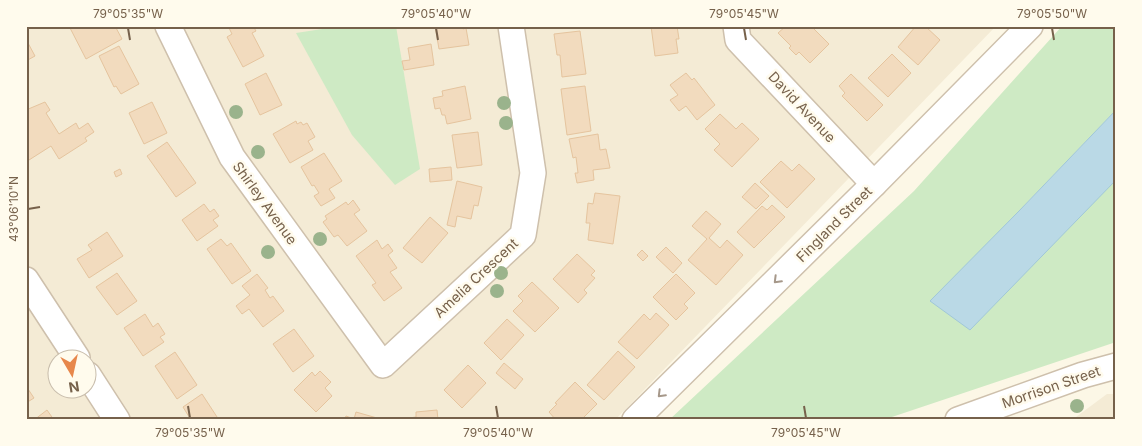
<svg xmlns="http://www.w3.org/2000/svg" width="1142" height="446" font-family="Inter,sans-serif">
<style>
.residential{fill:#f4ebd5;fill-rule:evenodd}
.green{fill:#ceeac4}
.water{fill:#bad9e6;stroke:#a0c7d8}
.building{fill:#f2dbbe;stroke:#e5c49e}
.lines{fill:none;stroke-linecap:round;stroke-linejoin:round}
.minor-casing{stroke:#cec0ac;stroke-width:28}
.minor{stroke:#fff;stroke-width:25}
.tree{fill:#9ab38c}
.oneway{stroke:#a6988a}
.ticks{fill:none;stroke:#76614b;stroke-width:2}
.labels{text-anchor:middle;stroke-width:5;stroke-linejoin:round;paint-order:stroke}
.street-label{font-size:14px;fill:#76614b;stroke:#fffbed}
.neatline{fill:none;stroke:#76614b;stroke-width:2}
.ticks-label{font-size:12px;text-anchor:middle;fill:#76614b}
</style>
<rect width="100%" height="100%" fill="#fcf7e6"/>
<g class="residential">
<path d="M26,26H996L615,420H26ZM58,358H88V388H58Z"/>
<polygon points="1107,394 1116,394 1116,420 1072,420"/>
</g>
<g class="green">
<polygon points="342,26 396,26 420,169 395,185 352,135 296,33"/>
<polygon points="1062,26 1116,26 1116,110 991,240 1116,179 1116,342 883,420 669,420 914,191"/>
</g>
<polygon class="water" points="1116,110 1116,180 970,330 930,301 1019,211"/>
<g class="building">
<polygon points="69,26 94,26 95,28 98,26 115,26 122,39 86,59"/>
<polygon points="228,26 253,26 256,31 252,33 264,56 243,67 227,37 232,34"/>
<polygon points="435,26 462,26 463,29 466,28 469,45 439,49"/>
<polygon points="651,26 677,26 679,39 676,39 678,53 655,56"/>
<polygon points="786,26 811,26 829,44 810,63 799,52 796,55 789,48 791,46 778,33"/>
<polygon points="916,26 925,26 940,40 918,65 898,47"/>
<polygon points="580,31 586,74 562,77 560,55 557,55 554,34"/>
<polygon points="28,43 35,56 26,61 26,44"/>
<polygon points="431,44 434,65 404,70 402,61 410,60 408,48"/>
<polygon points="119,46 139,84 121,94 116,86 114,87 99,56"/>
<polygon points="892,54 911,73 888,97 868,78"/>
<polygon points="266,73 282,105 260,115 245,84"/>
<polygon points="686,73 692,80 694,78 715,105 697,120 686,106 679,111 670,100 678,95 670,85"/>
<polygon points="851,74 883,105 867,121 842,96 845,93 839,86"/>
<polygon points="465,86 471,119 447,124 445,115 442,115 440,108 435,109 433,98 443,96 442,91"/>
<polygon points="585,86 591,131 567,135 561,89"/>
<polygon points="45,102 50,110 46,113 59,134 76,123 79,129 88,123 94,132 85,138 87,141 59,159 51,146 29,160 26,155 26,110"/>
<polygon points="152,102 167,133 144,144 129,113"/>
<polygon points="720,114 736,129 742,123 759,139 732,167 714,150 720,144 705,129"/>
<polygon points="296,121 297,124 301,122 303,125 307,123 315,137 308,141 313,150 290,163 273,134"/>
<polygon points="478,132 482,165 457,168 452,135"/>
<polygon points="598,134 600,150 606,149 610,168 593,170 594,180 577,183 575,173 578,173 576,157 573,158 569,139"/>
<polygon points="167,142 196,183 176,197 147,156"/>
<polygon points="324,153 342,181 329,189 335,198 321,206 314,196 319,193 314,185 312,186 301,167"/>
<polygon points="781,161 792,171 799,164 815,179 787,208 760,182"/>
<polygon points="451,167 452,180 430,182 429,169"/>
<polygon points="120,169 122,174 116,177 114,172"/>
<polygon points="457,181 482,187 478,206 474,205 471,219 457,216 455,227 447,225"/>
<polygon points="755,183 769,196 756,209 742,197"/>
<polygon points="595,193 620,196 613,244 588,240 590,223 586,223 588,203 593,204"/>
<polygon points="353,200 360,210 354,214 367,231 347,246 338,235 334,237 323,222 327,219 325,216 346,202 348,205"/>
<polygon points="204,204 210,212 214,209 219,216 213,220 218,226 197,241 182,220"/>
<polygon points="772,205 785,217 754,248 737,232 762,206 767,210"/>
<polygon points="706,211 721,224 709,238 720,248 727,240 743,255 716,285 688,260 707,239 692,226"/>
<polygon points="430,217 448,233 422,263 403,248"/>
<polygon points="107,232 123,256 89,278 77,259 92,250 88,245"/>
<polygon points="221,239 227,246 231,243 251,271 232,284 207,249"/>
<polygon points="377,240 382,249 388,244 393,251 388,255 397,268 390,272 402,288 384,301 372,285 376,283 356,256"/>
<polygon points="666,247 682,263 673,273 656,257"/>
<polygon points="642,250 648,256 643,261 637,255"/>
<polygon points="577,254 595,271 591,275 595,278 584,290 587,293 578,303 553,279"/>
<polygon points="117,273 137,301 117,315 96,287"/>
<polygon points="257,274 268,288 265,290 270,298 273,296 284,311 263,327 249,309 242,314 236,306 250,295 242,286"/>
<polygon points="676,274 695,293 684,304 688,308 676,320 653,297"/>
<polygon points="532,282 559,308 535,332 513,311 523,301 518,296"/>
<polygon points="656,313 669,325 637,359 618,342 644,314 650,320"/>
<polygon points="145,314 153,327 158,323 165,334 160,337 164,342 143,356 124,328"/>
<polygon points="507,319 524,335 501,360 484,343"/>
<polygon points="294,329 314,356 293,372 273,344"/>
<polygon points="618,351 635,367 604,400 587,385"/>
<polygon points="175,352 197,385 177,399 155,366"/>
<polygon points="504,363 523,379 515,389 496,373"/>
<polygon points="468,365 486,383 462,408 444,390"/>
<polygon points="320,371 331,382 325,388 332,396 316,412 294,390 312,372 315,376"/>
<polygon points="575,382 597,404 581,420 556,420 549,412 557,404 555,403"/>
<polygon points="26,386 34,398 26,403"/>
<polygon points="202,394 219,420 191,420 183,407"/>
<polygon points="47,410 54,420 34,420"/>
<polygon points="437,410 438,420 395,420 416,417 416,412"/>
<polygon points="356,412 377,418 377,420 344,420 346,416 354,419"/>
</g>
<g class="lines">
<defs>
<g id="minor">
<polyline points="168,26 232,157 383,365 523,235 533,173 511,26"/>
<polyline points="736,26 738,40 874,184"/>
<polyline points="26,280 77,358"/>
<polyline points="88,375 117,420"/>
<polyline points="635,420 874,184 1030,26"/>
<polyline points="958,420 1083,375 1116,366"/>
</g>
</defs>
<use href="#minor" class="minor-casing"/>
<use href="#minor" class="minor"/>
</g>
<g class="tree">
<circle cx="504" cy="103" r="7"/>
<circle cx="236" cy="112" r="7"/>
<circle cx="506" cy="123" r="7"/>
<circle cx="258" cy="152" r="7"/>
<circle cx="320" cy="239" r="7"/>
<circle cx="268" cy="252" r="7"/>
<circle cx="501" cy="273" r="7"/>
<circle cx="497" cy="291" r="7"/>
<circle cx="1077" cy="406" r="7"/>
</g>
<defs><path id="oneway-chevron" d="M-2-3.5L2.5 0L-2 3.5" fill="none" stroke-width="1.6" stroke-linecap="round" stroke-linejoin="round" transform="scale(1.25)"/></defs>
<g class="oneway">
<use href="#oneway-chevron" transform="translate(777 280) rotate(135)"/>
<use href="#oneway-chevron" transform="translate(661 394) rotate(135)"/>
</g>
<path class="ticks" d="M128,28L130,40M436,28L438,40M744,28L746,40M1052,28L1054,40M28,209L40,207M188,406L190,418M496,406L498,418M804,406L806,418"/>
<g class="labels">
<g class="street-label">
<text transform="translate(802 107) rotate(47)" y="5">David Avenue</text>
<text transform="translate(265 203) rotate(54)" y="5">Shirley Avenue</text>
<text transform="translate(834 224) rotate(-45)" y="5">Fingland Street</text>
<text transform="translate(476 278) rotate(-43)" y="5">Amelia Crescent</text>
<text transform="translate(1051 387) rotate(-19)" y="5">Morrison Street</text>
</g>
</g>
<rect width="1142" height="446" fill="none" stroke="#fffbed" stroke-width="55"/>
<g transform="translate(72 374) rotate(171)"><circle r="24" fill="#fffbed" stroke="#c8bdac"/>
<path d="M0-4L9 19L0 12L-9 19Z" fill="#e7874b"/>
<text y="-8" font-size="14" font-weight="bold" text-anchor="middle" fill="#76614b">N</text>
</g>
<rect x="28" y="28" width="1086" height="390" class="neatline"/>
<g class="ticks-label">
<text x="128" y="18">79°05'35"W</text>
<text x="436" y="18">79°05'40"W</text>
<text x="744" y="18">79°05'45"W</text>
<text x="1052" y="18">79°05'50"W</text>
<text transform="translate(14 209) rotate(-90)" y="4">43°06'10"N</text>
<text x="190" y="437">79°05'35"W</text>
<text x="498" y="437">79°05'40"W</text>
<text x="806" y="437">79°05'45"W</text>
</g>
</svg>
